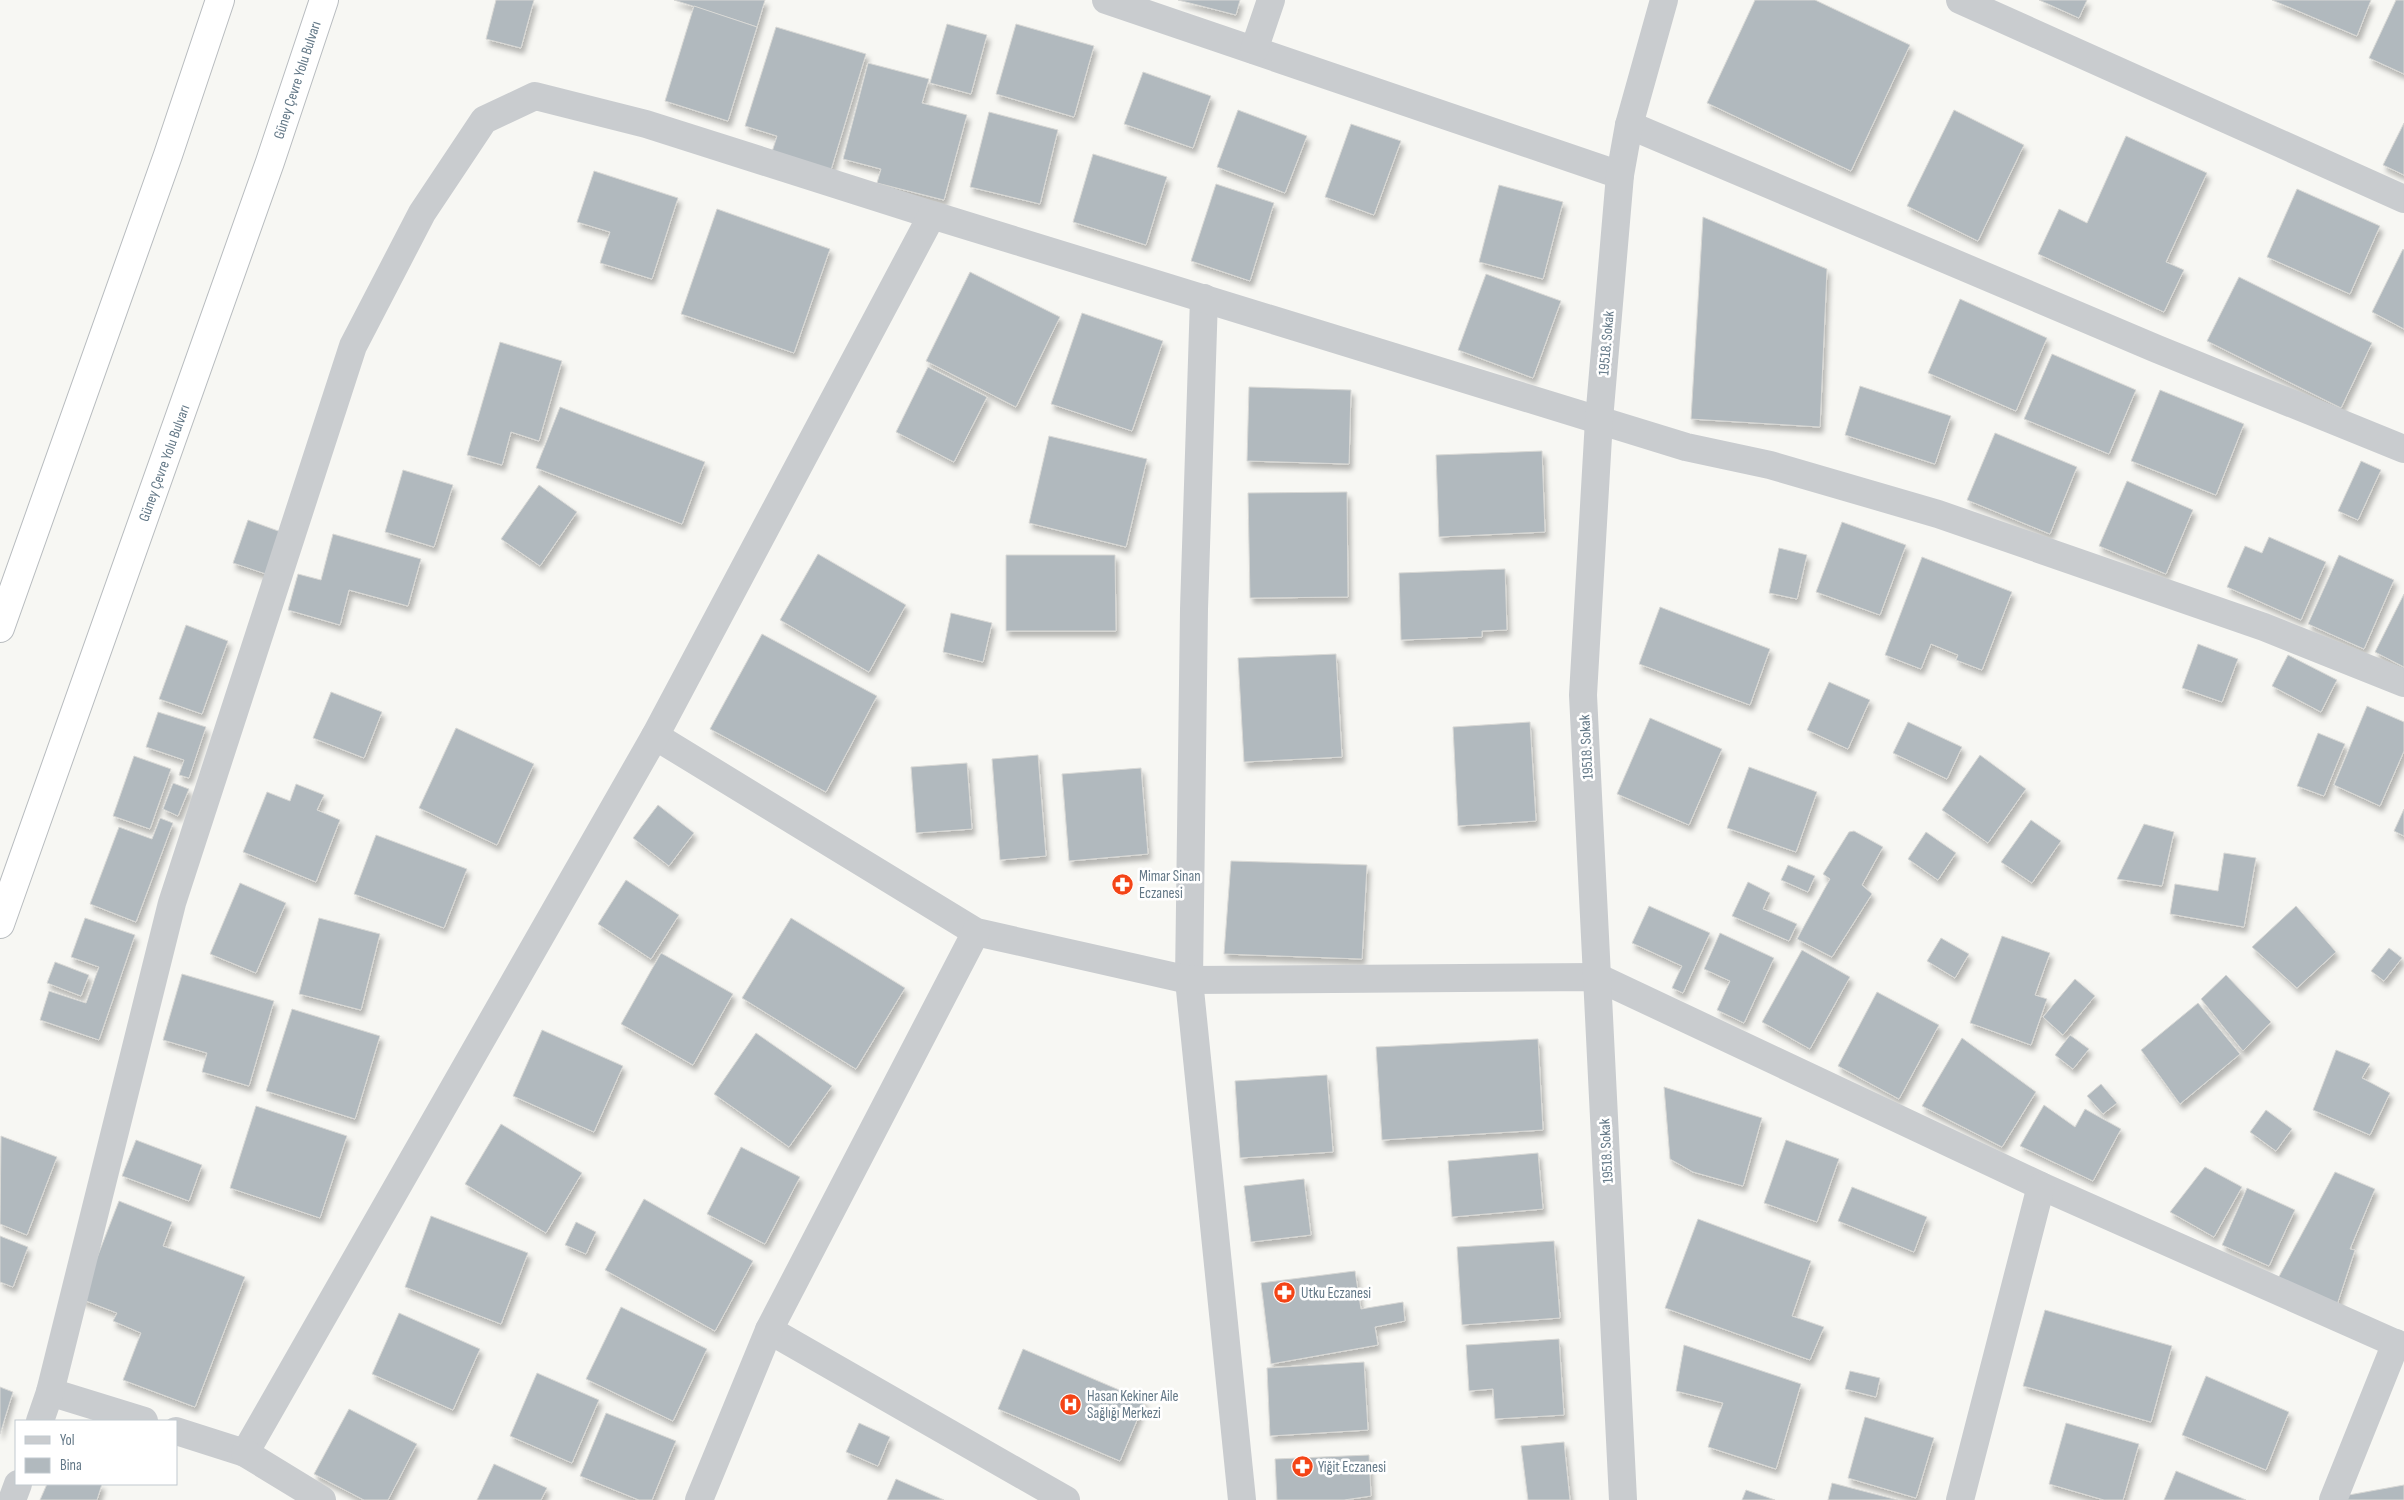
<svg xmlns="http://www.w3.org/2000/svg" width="2404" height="1500" font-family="'Sofia Sans Condensed',sans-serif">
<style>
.building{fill:#b1b9be;stroke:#d8d8d5;filter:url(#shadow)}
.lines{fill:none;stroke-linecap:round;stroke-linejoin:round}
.highway-casing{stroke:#b8bcbf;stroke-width:30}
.street{stroke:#c9cccf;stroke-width:28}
.highway{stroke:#fff;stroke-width:28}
.labels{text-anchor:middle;stroke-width:5;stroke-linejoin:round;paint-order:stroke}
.street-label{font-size:15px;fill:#637887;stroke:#fff}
.poi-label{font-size:15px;fill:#637887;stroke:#fff;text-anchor:start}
</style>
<defs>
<filter id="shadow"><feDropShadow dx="3" dy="5.5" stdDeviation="2.5" flood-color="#0004"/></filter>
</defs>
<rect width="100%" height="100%" fill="#f7f7f3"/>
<g class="building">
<polygon points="496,0 534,0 521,48 486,39"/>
<polygon points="674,0 765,0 757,27"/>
<polygon points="1178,0 1240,0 1236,15"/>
<polygon points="1755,0 1815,0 1910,45 1851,171 1707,103"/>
<polygon points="2039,0 2087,0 2079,18"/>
<polygon points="2272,0 2371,0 2357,36"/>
<polygon points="2396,0 2404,0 2404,74 2369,58"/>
<polygon points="694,6 757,27 728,121 665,101"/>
<polygon points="947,24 987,35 971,94 930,83"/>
<polygon points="1016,24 1094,46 1074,117 996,94"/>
<polygon points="776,27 866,54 831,170 772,152 777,136 745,126"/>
<polygon points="868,63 929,79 922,103 967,115 944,200 877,183 881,169 843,159"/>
<polygon points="1143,72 1211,96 1193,148 1124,124"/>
<polygon points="1238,110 1307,136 1285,193 1217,167"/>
<polygon points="1954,110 2024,145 1978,241 1907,206"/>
<polygon points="989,112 1058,130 1040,204 970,187"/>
<polygon points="2404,123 2404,175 2383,165"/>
<polygon points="1351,124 1401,141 1374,215 1325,197"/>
<polygon points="2126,136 2207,173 2166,262 2184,270 2164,312 2038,254 2059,209 2087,223"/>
<polygon points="1093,154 1167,177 1146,245 1073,222"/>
<polygon points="594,171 678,198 652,279 600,263 610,232 577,222"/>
<polygon points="1216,184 1274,203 1250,281 1191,261"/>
<polygon points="1499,185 1563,202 1543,279 1479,262"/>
<polygon points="2297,189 2380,226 2350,294 2267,257"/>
<polygon points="717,209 830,249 794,353 681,314"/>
<polygon points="1703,217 1827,269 1820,427 1691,419"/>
<polygon points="2403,249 2404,250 2404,329 2372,312"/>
<polygon points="970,272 1060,317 1016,407 926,361"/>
<polygon points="1486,274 1561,301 1533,378 1458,350"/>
<polygon points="2239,277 2372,343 2341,408 2207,341"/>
<polygon points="1960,299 2047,338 2016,411 1928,373"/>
<polygon points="1082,313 1163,341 1132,431 1051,404"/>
<polygon points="500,342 562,361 539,441 511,432 502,465 467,455"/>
<polygon points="2052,354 2136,390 2109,454 2024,419"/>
<polygon points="928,367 987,397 954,462 896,432"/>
<polygon points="1860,386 1951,416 1935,464 1845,435"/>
<polygon points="1249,387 1351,390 1349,464 1247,461"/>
<polygon points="2160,390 2244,424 2216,495 2131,461"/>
<polygon points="560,407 705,462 682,524 536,468"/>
<polygon points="1995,433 2077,467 2050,534 1967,500"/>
<polygon points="1049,436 1147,459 1126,547 1029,523"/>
<polygon points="1542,451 1545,532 1439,537 1436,455"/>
<polygon points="2361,461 2381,470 2358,520 2338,511"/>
<polygon points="403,470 453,485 434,547 385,532"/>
<polygon points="2127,481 2193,510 2166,574 2099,546"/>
<polygon points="539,485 577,512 540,566 501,539"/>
<polygon points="1347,492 1348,597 1250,598 1248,493"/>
<polygon points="248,520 281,532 266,574 233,563"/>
<polygon points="1842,522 1906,545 1880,615 1816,592"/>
<polygon points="333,534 421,559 408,606 349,590 340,625 288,610 298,574 321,580"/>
<polygon points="2269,537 2326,562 2301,620 2227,587 2245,546 2262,553"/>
<polygon points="1779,548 1807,555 1797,599 1769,593"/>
<polygon points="818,554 906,605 869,672 780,620"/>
<polygon points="1006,555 1115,555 1116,631 1006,631"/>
<polygon points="2339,555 2394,580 2364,649 2308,624"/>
<polygon points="1922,557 2012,592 1982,670 1956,660 1958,655 1931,644 1921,669 1885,655"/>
<polygon points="1505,569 1507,630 1482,631 1482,637 1401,640 1399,573"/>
<polygon points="2404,594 2404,667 2375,652"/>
<polygon points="1660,607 1770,649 1750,705 1639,664"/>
<polygon points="951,613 992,623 983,662 943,652"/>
<polygon points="186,625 228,641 202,714 159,699"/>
<polygon points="762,634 877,696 826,792 710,729"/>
<polygon points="2198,644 2238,659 2222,702 2182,688"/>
<polygon points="1336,654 1342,757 1244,762 1238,658"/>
<polygon points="2288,655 2337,680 2321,712 2272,686"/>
<polygon points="1829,682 1870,700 1848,749 1807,730"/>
<polygon points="331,692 382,712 364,758 313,738"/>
<polygon points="2367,706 2404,722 2404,751 2380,806 2334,785"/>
<polygon points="158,712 206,727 189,778 179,775 184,760 146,747"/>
<polygon points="1650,718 1722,749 1689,825 1617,794"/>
<polygon points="1530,722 1536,821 1458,826 1453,727"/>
<polygon points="1908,722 1962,747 1947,779 1893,753"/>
<polygon points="456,728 534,764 497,845 419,808"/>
<polygon points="2318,733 2345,744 2324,796 2297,786"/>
<polygon points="1038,755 1046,856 1000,860 992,759"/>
<polygon points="1980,755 2026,789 1988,843 1942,810"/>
<polygon points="134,756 171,769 150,829 113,816"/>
<polygon points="967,763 972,829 916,833 911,767"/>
<polygon points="1749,767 1817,792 1796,852 1727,828"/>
<polygon points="1141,768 1148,854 1069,861 1062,774"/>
<polygon points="173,783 189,789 178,816 163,809"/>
<polygon points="296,784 324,795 317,810 340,820 316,882 243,852 267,792 290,801"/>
<polygon points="658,805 694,833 669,866 633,838"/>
<polygon points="2404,809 2404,836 2394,831"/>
<polygon points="160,818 173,823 136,922 90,904 119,827 152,839"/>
<polygon points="2031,820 2061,841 2032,883 2001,862"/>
<polygon points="2144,824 2174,832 2162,886 2117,879"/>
<polygon points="1854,831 1883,847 1862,885 1872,894 1832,957 1797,939 1830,879 1823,874 1849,832"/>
<polygon points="1926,832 1956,853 1938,880 1908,859"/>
<polygon points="376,835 467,869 444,928 354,894"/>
<polygon points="2224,853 2256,858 2244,927 2170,914 2175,884 2218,891"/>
<polygon points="1231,861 1367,865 1362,959 1224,954"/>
<polygon points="1788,865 1815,876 1808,892 1781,880"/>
<polygon points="626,880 679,915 651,959 598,924"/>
<polygon points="1748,882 1770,893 1763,909 1797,924 1789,941 1732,916"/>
<polygon points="240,883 286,903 256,973 210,954"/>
<polygon points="1649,906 1710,933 1683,993 1672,988 1682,966 1632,943"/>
<polygon points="2296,906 2336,952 2297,988 2252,947"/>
<polygon points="85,918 135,935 99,1040 40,1020 49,991 86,1003 99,967 71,957"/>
<polygon points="319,918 380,934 361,1010 299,994"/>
<polygon points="791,918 905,988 856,1069 742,998"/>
<polygon points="1720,933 1774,958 1744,1023 1717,1010 1730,981 1704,969"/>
<polygon points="2002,936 2050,953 2035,995 2047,999 2031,1045 1970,1023"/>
<polygon points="1941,938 1969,954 1955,978 1927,961"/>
<polygon points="2389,948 2402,958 2384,981 2371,971"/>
<polygon points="1802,950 1850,977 1810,1049 1762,1022"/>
<polygon points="661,953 733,994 693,1065 621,1024"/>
<polygon points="55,962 89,975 81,996 47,983"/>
<polygon points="182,974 274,1001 249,1086 202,1072 207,1053 163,1040"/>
<polygon points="2226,975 2271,1022 2243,1051 2201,999"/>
<polygon points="2075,979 2095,996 2063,1035 2043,1017"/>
<polygon points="1877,992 1939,1025 1899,1099 1838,1066"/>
<polygon points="2198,1003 2240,1054 2180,1104 2141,1050"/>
<polygon points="292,1009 380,1036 355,1119 266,1091"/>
<polygon points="542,1030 623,1066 594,1132 513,1096"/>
<polygon points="756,1033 832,1086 789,1147 714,1094"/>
<polygon points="2070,1035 2089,1049 2073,1069 2055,1055"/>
<polygon points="1962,1038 2036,1092 2002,1147 1922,1106"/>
<polygon points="1538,1039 1543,1130 1382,1140 1376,1047"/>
<polygon points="2336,1050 2370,1064 2362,1078 2390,1093 2370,1135 2313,1110"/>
<polygon points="1327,1075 1333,1152 1240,1158 1235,1081"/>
<polygon points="2101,1084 2117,1103 2103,1114 2087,1096"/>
<polygon points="1664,1087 1762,1118 1743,1186 1693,1172 1670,1159"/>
<polygon points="2044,1105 2075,1127 2085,1109 2121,1129 2093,1181 2020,1146"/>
<polygon points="256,1106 347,1136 320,1218 230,1188"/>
<polygon points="2266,1110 2292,1129 2276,1151 2250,1132"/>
<polygon points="501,1124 582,1173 546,1233 465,1184"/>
<polygon points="1,1136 57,1157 27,1235 0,1224"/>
<polygon points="136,1140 202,1165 189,1201 122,1176"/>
<polygon points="1786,1140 1839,1159 1817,1222 1764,1203"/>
<polygon points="741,1147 800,1177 765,1244 707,1214"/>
<polygon points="1538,1153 1543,1209 1452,1217 1448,1161"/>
<polygon points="2205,1167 2242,1187 2214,1237 2170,1212"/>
<polygon points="2335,1172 2375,1189 2350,1249 2355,1250 2335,1311 2275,1284"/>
<polygon points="1304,1179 1311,1235 1251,1242 1244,1186"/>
<polygon points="1852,1187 1927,1217 1914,1252 1838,1221"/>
<polygon points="2247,1188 2295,1210 2269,1266 2222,1245"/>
<polygon points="644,1199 753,1261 715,1331 605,1270"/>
<polygon points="119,1201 172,1222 163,1246 245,1277 195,1407 123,1380 141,1333 113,1321 117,1313 81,1299"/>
<polygon points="431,1216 528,1253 501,1324 405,1287"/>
<polygon points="1698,1219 1811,1261 1792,1316 1824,1327 1810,1360 1665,1308"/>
<polygon points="576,1222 596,1232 586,1254 565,1245"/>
<polygon points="0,1236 28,1247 13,1287 0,1282"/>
<polygon points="1554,1241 1560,1318 1462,1325 1457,1247"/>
<polygon points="1355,1271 1361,1309 1403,1302 1405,1321 1375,1327 1378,1345 1271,1364 1261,1283"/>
<polygon points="621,1307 707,1349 673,1421 586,1379"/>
<polygon points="2045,1310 2172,1346 2151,1422 2023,1386"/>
<polygon points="399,1313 480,1349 453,1410 372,1374"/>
<polygon points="1559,1339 1564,1415 1495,1419 1493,1389 1469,1391 1466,1345"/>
<polygon points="1684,1345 1801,1384 1776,1469 1708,1447 1723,1403 1676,1391"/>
<polygon points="1023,1349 1145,1401 1120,1461 998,1409"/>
<polygon points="1364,1362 1368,1430 1270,1436 1267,1368"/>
<polygon points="1850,1371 1880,1378 1876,1397 1845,1389"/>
<polygon points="537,1373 599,1400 572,1463 510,1436"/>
<polygon points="2206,1376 2289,1412 2266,1470 2182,1435"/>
<polygon points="0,1387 13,1392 0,1434"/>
<polygon points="349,1409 417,1444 388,1500 364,1500 314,1474"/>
<polygon points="606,1413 676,1441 652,1500 639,1500 580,1476"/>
<polygon points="1865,1417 1934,1438 1916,1498 1848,1478"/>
<polygon points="859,1423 890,1437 878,1466 846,1452"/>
<polygon points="2066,1423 2139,1444 2123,1500 2104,1500 2049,1484"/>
<polygon points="1564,1442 1570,1500 1528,1500 1521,1446"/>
<polygon points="1369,1455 1371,1496 1344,1500 1277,1500 1275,1459"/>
<polygon points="494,1464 547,1488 541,1500 477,1500"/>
<polygon points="2176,1471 2246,1500 2164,1500"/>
<polygon points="896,1479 944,1500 887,1500"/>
<polygon points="1832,1483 1898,1500 1828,1500"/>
<polygon points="47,1484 102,1484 97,1500 40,1500"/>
<polygon points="2404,1485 2404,1500 2343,1500 2343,1496"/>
<polygon points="1746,1490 1775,1500 1742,1500"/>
</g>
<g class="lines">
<defs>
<g id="highway">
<polyline points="0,628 168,155 220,0"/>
<polyline points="0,924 270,162 324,0"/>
</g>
</defs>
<use href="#highway" class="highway-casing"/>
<g class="street">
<polyline points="1106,0 1620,175"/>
<polyline points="1960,0 2404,199"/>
<polyline points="1254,50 1271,0"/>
<polyline points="1629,125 2157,349 2404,449"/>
<polyline points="1204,298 1194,609 1189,980 1242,1500"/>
<polyline points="655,736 976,932 1189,980 1597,977 2041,1186 2404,1347"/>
<polyline points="769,1330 1066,1500"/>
<polyline points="50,1392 144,1421"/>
<polyline points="40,1421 50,1392 172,903 353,346 422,213 484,120 535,96 646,124 932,215"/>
<polyline points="176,1431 245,1453 655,736 932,215 1686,447 1770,465 1938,514 2264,627 2404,683"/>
<polyline points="245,1453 322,1500"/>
<polyline points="12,1500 18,1484"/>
<polyline points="699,1500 769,1330 976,932"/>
<polyline points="1623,1500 1583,695 1599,420 1620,175 1629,125 1664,0"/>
<polyline points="1960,1500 2041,1186"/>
<polyline points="2333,1500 2396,1343"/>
</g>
<use href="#highway" class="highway"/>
</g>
<defs>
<symbol id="pharmacy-disc" viewBox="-11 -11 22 22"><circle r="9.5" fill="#f44416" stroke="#fff"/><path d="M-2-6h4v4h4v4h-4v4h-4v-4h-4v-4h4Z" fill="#fff"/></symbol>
<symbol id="hospital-disc" viewBox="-11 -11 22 22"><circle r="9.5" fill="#f44416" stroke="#fff"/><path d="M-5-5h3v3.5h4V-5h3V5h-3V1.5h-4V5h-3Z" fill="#fff"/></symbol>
</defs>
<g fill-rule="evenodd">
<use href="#pharmacy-disc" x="1110" y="872" width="25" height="25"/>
<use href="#pharmacy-disc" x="1272" y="1280" width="25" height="25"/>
<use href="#hospital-disc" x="1058" y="1392" width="25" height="25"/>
<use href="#pharmacy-disc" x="1290" y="1454" width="25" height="25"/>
</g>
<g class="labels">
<g class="street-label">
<text transform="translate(297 80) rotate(-72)" y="5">Güney Çevre Yolu Bulvarı</text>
<text transform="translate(1606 343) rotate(-85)" y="5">19518. Sokak</text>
<text transform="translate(164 463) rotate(-70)" y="5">Güney Çevre Yolu Bulvarı</text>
<text transform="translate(1586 747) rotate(-93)" y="5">19518. Sokak</text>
<text transform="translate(1606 1151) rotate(-93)" y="5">19518. Sokak</text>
</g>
<g class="poi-label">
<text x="1139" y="881">Mimar Sinan<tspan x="1139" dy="17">Eczanesi</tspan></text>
<text x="1301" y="1298">Utku Eczanesi</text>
<text x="1087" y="1401">Hasan Kekiner Aile<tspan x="1087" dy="17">Sağlığı Merkezi</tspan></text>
<text x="1318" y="1472">Yiğit Eczanesi</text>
</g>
</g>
<rect x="15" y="1420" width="162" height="65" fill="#ffffff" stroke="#c1c9cf"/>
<rect x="25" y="1436" width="25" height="8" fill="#c9cccf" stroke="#c1c9cf"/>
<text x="60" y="1445" font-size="15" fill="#637887">Yol</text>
<rect x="25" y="1458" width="25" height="15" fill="#b1b9be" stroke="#c1c9cf"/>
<text x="60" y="1470" font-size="15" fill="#637887">Bina</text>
</svg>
